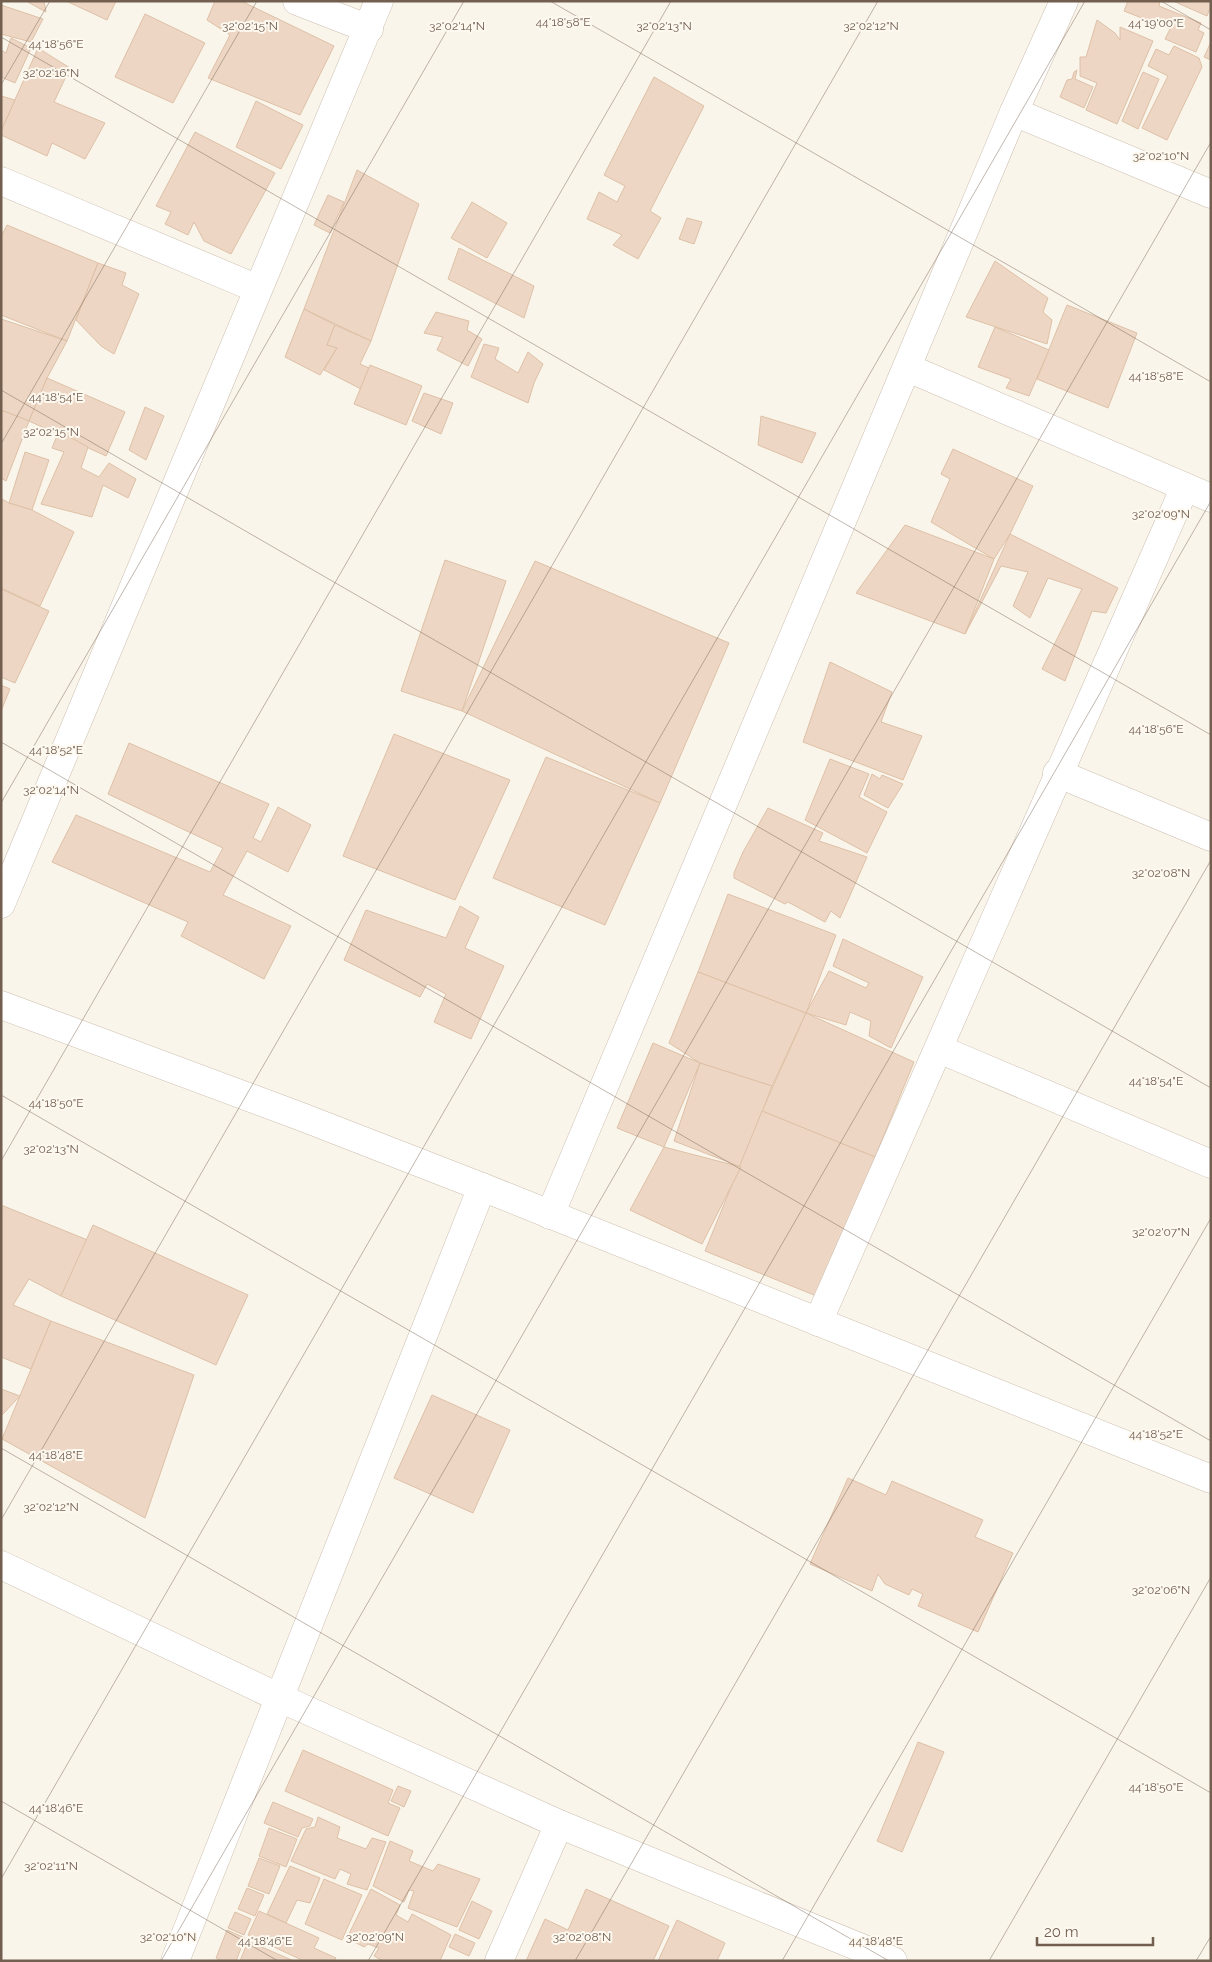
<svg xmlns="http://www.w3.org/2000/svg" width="1212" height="1962" viewBox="0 0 1212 1962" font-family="Raleway,sans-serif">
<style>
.building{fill:#edd7c4;stroke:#dec0a6}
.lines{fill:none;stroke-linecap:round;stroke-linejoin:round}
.street-casing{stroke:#ccbeb0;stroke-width:29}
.street{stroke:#fff;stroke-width:28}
.ticks{fill:none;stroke:#735f50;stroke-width:1;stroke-opacity:0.45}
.ticks-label{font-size:12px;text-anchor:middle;fill:#735f50;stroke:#fdf9f0;stroke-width:4;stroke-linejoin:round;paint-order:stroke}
</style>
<rect width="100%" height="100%" fill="#faf5ea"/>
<g class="building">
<polygon points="26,1 44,1 46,12"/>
<polygon points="66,1 116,1 107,20"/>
<polygon points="215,1 241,1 334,46 300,115 208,78 230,35 207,20"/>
<polygon points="1128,1 1160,1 1159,6 1201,23 1198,30 1204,33 1196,52 1165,39 1170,29 1124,11"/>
<polygon points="1173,1 1211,1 1211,6 1207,16"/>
<polygon points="1,5 43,19 31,42 1,34"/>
<polygon points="145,14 205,43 173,103 115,77"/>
<polygon points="1097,20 1115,33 1120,40 1120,27 1153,41 1117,124 1086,110 1097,83 1080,76 1080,57 1086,57"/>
<polygon points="11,38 31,48 15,83 1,77 1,50 6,53"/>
<polygon points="1211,42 1211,60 1204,57"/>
<polygon points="1174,46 1199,58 1202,67 1167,140 1142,128 1168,76 1148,66 1156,49 1169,55"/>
<polygon points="38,48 70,68 54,102 105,123 85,159 52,143 47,156 1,135 1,131"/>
<polygon points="1077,70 1075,79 1093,87 1084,108 1060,97 1067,80 1072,79 1074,72"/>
<polygon points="1143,72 1159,79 1138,129 1122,121"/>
<polygon points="654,77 704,106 650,211 661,218 638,259 613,245 622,235 587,219 599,192 617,202 625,186 604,175"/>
<polygon points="1,96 15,100 1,131"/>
<polygon points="256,101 303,125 281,169 236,147"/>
<polygon points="195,132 275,173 231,254 204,241 194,222 188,235 165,224 171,212 156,206"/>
<polygon points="357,170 419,204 371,341 304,309"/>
<polygon points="328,195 344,202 330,233 314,225"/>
<polygon points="472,202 507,223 487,258 451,238"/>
<polygon points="687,218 702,222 694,244 679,239"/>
<polygon points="7,225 98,263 67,341 1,315 1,237"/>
<polygon points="459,248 534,286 524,318 448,279"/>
<polygon points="995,261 1048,298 1043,312 1052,320 1047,344 966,317"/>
<polygon points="98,263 126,273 122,285 139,294 114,354 101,346 76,320"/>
<polygon points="1067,305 1137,333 1108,408 1037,379"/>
<polygon points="304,309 335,325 327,345 337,348 320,375 285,357"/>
<polygon points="436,312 469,321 467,330 482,339 468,366 437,350 443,337 424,333"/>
<polygon points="1,319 67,341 47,378 29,421 1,410"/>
<polygon points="335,325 371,341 360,364 369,368 361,389 324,370 337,348 327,345"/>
<polygon points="995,327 1049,350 1029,396 1006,388 1011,379 978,367"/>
<polygon points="484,344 499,348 495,359 518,373 528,352 543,364 534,383 528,403 471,377"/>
<polygon points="370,365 422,386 406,425 354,404"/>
<polygon points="47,378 125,412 106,456 29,421"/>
<polygon points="424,393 453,403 441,434 412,421"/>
<polygon points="145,407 164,416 146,460 129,450"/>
<polygon points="1,410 29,421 6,481 1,478"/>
<polygon points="761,416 816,433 802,463 758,445"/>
<polygon points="59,431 88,447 81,468 99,477 109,463 136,479 128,498 103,485 92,517 41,504 64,452 52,448"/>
<polygon points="953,449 1033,486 1010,534 994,559 931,522 950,479 941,474"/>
<polygon points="25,452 49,460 32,510 9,503"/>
<polygon points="2,499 9,503 32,510 74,532 40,606 1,588"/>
<polygon points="905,525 994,559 965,634 856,593"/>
<polygon points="1010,534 1118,588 1106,613 1092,611 1065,681 1042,669 1082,589 1048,578 1030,618 1013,606 1028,572 1001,566 965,634"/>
<polygon points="445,560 506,581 462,711 401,691"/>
<polygon points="535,561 729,643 660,803 462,711"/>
<polygon points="1,589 49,611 15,683 1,677"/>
<polygon points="830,662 892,692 881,722 922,736 903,780 803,742"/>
<polygon points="1,685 10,689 1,711"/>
<polygon points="394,734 510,780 455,900 343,856"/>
<polygon points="129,743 269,804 253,838 261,842 278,807 311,825 288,872 247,851 223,895 291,926 264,979 181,936 188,922 52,862 76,815 210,872 223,848 108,794"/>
<polygon points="546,757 660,803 605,925 493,878"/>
<polygon points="830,759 869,774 859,797 887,812 867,853 805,820"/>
<polygon points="872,774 880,779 882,775 903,784 888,808 864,795"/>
<polygon points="768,808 823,833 819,841 867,857 840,918 831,911 825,922 788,902 785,904 734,878 734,873 743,852"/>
<polygon points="728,894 836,935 806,1013 698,972"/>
<polygon points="460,906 479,917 465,948 504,966 471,1039 434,1022 446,994 427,984 420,997 344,960 366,910 446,938"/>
<polygon points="843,939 923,977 891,1048 869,1036 871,1021 850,1012 846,1025 806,1013 829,971 866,988 869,983 833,966"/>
<polygon points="698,972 806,1013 772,1086 700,1063 669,1043"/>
<polygon points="806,1013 914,1062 875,1157 762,1111"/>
<polygon points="653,1043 700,1063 664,1147 617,1128"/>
<polygon points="700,1063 772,1086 741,1167 674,1141"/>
<polygon points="762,1111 875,1157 819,1297 705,1251"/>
<polygon points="664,1147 741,1167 702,1244 630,1210"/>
<polygon points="1,1205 90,1241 61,1296 29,1279 13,1305 51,1321 31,1369 1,1357"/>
<polygon points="93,1225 248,1295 216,1365 61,1296"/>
<polygon points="51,1321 194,1375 145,1518 2,1439"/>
<polygon points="1,1389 20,1396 1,1416"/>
<polygon points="432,1395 510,1430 473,1513 394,1478"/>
<polygon points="848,1478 886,1495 892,1481 983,1520 975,1537 1013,1553 978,1632 918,1606 923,1594 912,1589 909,1595 885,1584 878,1574 872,1591 810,1564"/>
<polygon points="918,1742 944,1752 902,1852 877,1841"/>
<polygon points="303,1750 393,1790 388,1803 400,1808 388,1836 285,1791"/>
<polygon points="398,1786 411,1791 404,1807 391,1801"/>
<polygon points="273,1802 313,1819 310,1826 302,1828 298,1837 264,1823"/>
<polygon points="318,1817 340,1827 337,1838 366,1849 372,1838 386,1842 367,1890 347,1884 351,1874 340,1869 335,1879 291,1861 306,1829 315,1827"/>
<polygon points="269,1828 297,1839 286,1867 259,1856"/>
<polygon points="390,1841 413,1851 409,1861 433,1871 438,1864 480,1879 457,1927 408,1908 414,1891 409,1890 404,1902 373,1886"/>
<polygon points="259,1858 280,1866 269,1894 248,1886"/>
<polygon points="290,1866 320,1878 310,1903 297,1900 286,1923 267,1914"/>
<polygon points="324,1879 362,1895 342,1940 305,1924"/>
<polygon points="247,1888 264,1895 255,1916 238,1909"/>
<polygon points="371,1889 400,1905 396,1915 408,1922 412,1914 451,1935 440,1961 383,1961 374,1956 379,1948 368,1944 364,1947 347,1938"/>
<polygon points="586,1889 669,1926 653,1961 526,1961 545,1919 568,1930"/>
<polygon points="472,1901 492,1911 479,1939 459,1930"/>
<polygon points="259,1911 319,1938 314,1948 336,1958 334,1961 304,1961 248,1935"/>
<polygon points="235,1912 251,1919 244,1935 228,1928"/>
<polygon points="677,1920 725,1943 717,1961 658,1961"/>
<polygon points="227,1930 245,1938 236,1961 222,1961 216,1958"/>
<polygon points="455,1934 475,1943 469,1956 449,1947"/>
<polygon points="248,1941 294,1961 240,1961"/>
</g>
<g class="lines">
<defs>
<g id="street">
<polyline points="297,1 369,29"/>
<polyline points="1014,112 1211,194"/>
<polyline points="1,181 258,289"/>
<polyline points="908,368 1211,498"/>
<polyline points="1057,773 1211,837"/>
<polyline points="1,904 379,1"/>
<polyline points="1,1005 302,1117 482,1187 1211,1479"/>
<polyline points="939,1049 1211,1164"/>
<polyline points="550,1215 1014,112 1064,1"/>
<path d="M818,1322C942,1044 1061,765 1185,487"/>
<polyline points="1,1565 280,1698 559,1824 893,1961"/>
<polyline points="175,1961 482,1187"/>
<polyline points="499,1961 559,1824"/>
</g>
</defs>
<use href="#street" class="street-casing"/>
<use href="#street" class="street"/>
</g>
<path class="ticks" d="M550,1L1211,382M1161,1L1211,30M1,37L1211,735M1,85L50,1M1,390L1211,1088M1,444L257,1M1,742L1211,1441M1,803L464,1M1,1095L1211,1793M1,1161L671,1M1,1448L889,1961M1,1520L878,1M1,1801L278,1961M1,1879L1085,1M161,1961L1211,142M368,1961L1211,501M575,1961L1211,860M782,1961L1211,1218M989,1961L1211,1577M1196,1961L1211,1936"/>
<g class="ticks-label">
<text x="563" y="26">44°18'58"E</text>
<text x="1156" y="27">44°19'00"E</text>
<text x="250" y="30">32°02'15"N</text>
<text x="457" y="30">32°02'14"N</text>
<text x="664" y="30">32°02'13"N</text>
<text x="871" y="30">32°02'12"N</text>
<text x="56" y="48">44°18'56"E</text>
<text x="51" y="77">32°02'16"N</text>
<text x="1161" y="160">32°02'10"N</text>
<text x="1156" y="380">44°18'58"E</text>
<text x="56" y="401">44°18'54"E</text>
<text x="51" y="436">32°02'15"N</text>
<text x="1161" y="518">32°02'09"N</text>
<text x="1156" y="733">44°18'56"E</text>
<text x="56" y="754">44°18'52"E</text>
<text x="51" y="794">32°02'14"N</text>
<text x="1161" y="877">32°02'08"N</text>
<text x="1156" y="1085">44°18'54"E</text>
<text x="56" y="1107">44°18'50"E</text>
<text x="51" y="1153">32°02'13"N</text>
<text x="1161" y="1236">32°02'07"N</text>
<text x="1156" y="1438">44°18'52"E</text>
<text x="56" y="1459">44°18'48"E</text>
<text x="51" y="1511">32°02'12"N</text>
<text x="1161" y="1594">32°02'06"N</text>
<text x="1156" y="1791">44°18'50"E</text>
<text x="56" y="1812">44°18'46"E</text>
<text x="51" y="1870">32°02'11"N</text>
<text x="168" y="1941">32°02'10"N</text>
<text x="375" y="1941">32°02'09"N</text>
<text x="582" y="1941">32°02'08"N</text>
<text x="265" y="1945">44°18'46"E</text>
<text x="876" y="1945">44°18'48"E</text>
</g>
<rect width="1212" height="1962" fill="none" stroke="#735f50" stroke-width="5"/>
<path d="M1037 1937v8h116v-8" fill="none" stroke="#735f50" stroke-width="2.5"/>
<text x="1044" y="1937" font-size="15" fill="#735f50" stroke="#fdf9f0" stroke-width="4" paint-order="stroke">20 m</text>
</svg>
